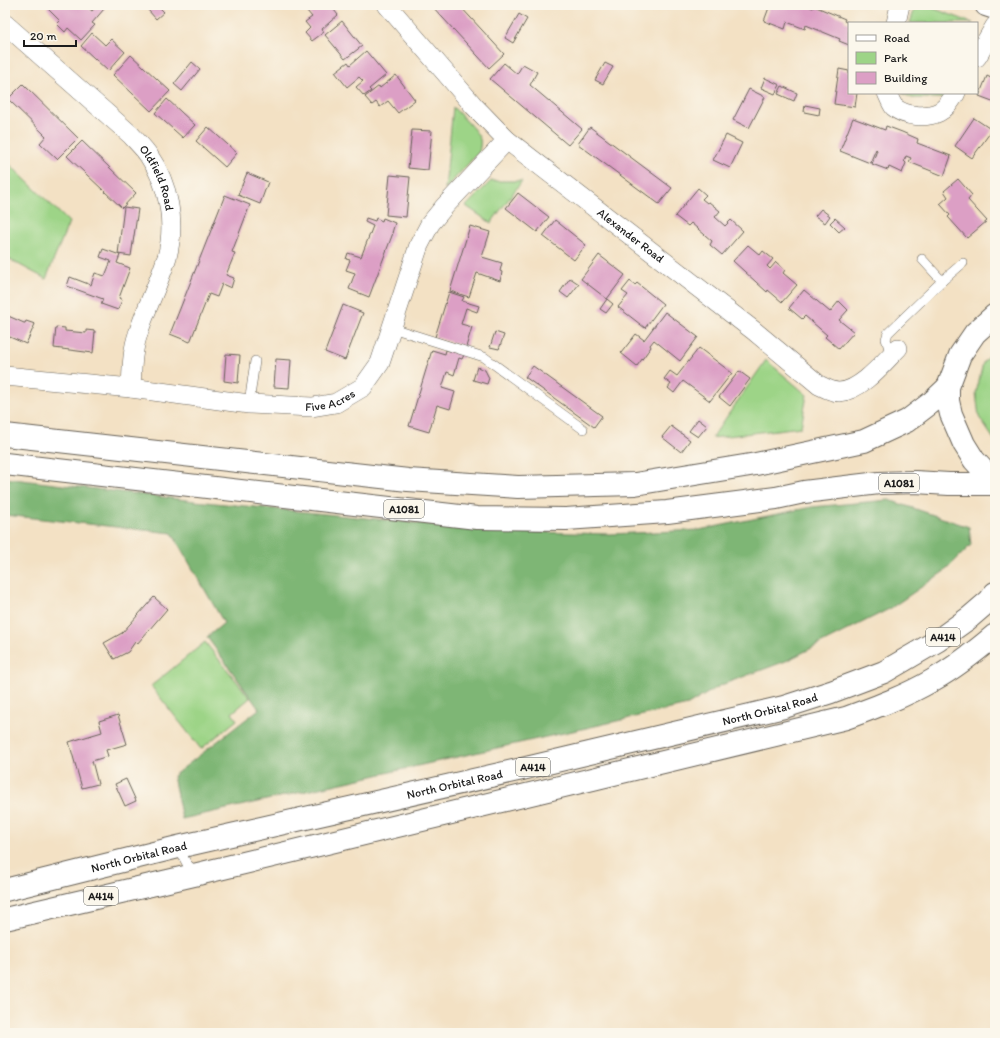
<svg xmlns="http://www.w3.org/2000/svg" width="1000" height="1038" viewBox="0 0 1000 1038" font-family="Itim,sans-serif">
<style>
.green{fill:#9dd487;stroke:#5c7852}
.forest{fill:#7eb674;stroke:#4d6948}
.building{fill:#dc9fc5}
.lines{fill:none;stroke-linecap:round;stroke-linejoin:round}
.service-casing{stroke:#676157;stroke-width:10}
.minor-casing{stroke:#676157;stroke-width:20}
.tertiary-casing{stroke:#676157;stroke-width:24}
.primary-casing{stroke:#676157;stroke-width:24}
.trunk-casing{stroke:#676157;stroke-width:24}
.service{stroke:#fff;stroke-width:9}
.minor{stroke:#fff;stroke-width:19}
.tertiary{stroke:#fff;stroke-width:22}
.primary{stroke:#fff;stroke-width:22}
.trunk{stroke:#fff;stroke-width:22}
.labels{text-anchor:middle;stroke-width:3;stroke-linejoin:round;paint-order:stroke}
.shield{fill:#fbf7ec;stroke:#5f5e5a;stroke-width:1}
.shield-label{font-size:11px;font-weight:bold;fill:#1c1c1c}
.street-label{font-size:12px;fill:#1c1c1c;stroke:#fbf7ec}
</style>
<rect width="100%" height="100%" fill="#fbf7ec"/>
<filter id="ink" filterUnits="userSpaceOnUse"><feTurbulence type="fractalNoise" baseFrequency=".025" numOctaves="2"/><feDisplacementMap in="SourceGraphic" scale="8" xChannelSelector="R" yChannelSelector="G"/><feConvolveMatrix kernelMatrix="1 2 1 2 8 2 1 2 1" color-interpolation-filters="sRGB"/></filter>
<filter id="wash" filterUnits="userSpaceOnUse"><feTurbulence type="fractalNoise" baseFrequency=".012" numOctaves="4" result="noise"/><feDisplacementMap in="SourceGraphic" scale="16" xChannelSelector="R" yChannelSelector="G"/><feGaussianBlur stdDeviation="0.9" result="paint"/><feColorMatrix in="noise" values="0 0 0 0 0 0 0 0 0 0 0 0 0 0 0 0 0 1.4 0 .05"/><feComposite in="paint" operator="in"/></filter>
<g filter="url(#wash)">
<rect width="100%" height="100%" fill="#f3e1c4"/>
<g class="green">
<polygon points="916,5 924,5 973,23 910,23"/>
<polygon points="902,93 947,93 945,98 912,98"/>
<path d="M453,107C460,115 476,129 480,139C481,143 480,147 479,152L445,189Z"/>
<polygon points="5,160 69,222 46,279 5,257"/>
<polygon points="491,181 522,181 491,223 466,206"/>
<polygon points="995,348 995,441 979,417 976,393 983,363"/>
<polygon points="766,360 807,395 801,427 712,438"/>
<polygon points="205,642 250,698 232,713 237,720 201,749 151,686"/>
</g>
<polygon class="forest" points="5,478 195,501 496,531 610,534 699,530 812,507 889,500 969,527 971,545 946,570 891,608 786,661 721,685 688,705 182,819 173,776 259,709 207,637 224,623 172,533 5,515"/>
<g id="blocks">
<g class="building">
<polygon points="49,5 70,5 73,7 75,5 85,5 92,11 98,5 100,5 104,9 92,23 95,25 81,40 68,28 65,32 57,24 60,21 47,8"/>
<polygon points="154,5 157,5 164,12 156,19 148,10"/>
<polygon points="302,5 330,5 338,15 322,29 324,32 312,41 305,33 310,28 305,22 312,17"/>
<polygon points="431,5 459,5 504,54 489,68"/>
<polygon points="770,5 805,5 813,8 814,6 845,19 844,21 849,23 849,45 839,41 840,39 806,25 805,29 787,22 785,29 764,21"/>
<polygon points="519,14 527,19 513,43 505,38"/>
<polygon points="342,21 362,46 345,59 325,35"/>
<polygon points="92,33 105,45 111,39 125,52 108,71 81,46"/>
<polygon points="366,51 386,75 369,89 371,91 364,96 356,87 363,81 359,77 347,87 335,72 348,62 350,65"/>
<polygon points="131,55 170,91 151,111 113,75"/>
<polygon points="192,62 200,69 182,91 174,84"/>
<polygon points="504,63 517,74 523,64 537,72 530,85 582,129 568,145 490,79"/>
<polygon points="605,63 613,67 603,84 595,80"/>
<polygon points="839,69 849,71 849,93 857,93 855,107 834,104"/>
<polygon points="396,75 415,100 398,113 388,101 380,107 376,102 372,105 365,97 379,86 380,88"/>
<polygon points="987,76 995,80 995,102 979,96"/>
<polygon points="765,78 780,85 775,94 761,88"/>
<polygon points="23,84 78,138 57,159 40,143 46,136 8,99"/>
<polygon points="782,86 797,93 794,101 778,94"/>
<polygon points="749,89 765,97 749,128 733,120"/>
<polygon points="167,99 195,125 183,138 155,113"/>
<polygon points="805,105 820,108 819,115 804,112"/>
<polygon points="853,118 885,130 886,126 902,132 918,139 917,143 951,156 944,176 909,162 911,158 906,156 904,161 906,163 902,173 889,167 888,170 872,164 877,150 876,149 870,163 840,151"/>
<polygon points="974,118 992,130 972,158 955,146"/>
<polygon points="208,127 237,153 225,167 196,141"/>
<polygon points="590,127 672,188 659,204 578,144"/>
<polygon points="412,130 432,131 428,170 408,168"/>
<polygon points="726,135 742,143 730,168 713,160"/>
<polygon points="82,141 136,193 122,208 67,156"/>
<polygon points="247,173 268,182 260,204 238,195"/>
<polygon points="390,175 410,177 406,217 386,215"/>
<polygon points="958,179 972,195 968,200 987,221 967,238 948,217 950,215 940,204 948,197 944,191"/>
<polygon points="698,188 706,195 702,199 707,203 709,202 720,211 715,217 725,226 731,220 743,231 722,255 710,245 712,241 691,223 688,226 675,216"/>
<polygon points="518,193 549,217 537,232 506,208"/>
<polygon points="225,195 250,205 232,252 235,253 226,275 234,278 231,288 222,284 217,297 209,294 190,342 170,334"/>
<polygon points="124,207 138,209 131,256 118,254"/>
<polygon points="821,209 830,216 825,223 815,216"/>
<polygon points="366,218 375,221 376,218 382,221 383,218 395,223 392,233 393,233 369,297 349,289 355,273 346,270 350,260 346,259 348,253 361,257 373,226 365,222"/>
<polygon points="835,218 845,227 839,232 830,223"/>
<polygon points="555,220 586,245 574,260 543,236"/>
<polygon points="470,226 490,232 482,257 502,263 500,271 502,272 500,281 477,273 469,297 450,291"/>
<polygon points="748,245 760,255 763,251 773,259 767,266 770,269 776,262 785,270 783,273 797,285 782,302 768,290 767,292 733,261"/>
<polygon points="103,249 120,255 117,263 130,268 119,298 122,300 118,310 101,304 103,299 67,286 70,277 91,285 95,273 105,276 111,261 100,257"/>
<polygon points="599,255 625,275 607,299 581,279"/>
<polygon points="570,278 579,284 568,298 560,292"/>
<polygon points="630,281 635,285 637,283 663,304 645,328 618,307 628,295 622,291"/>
<polygon points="804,290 830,312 839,301 848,310 839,320 854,332 839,349 825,337 827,335 805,316 802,319 789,308"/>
<polygon points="449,292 464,297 462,301 479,306 477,312 466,308 461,324 472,327 466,347 435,337"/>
<polygon points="607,299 613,304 606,313 600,309"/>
<polygon points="343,305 363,313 345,360 325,352"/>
<polygon points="5,312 7,313 6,315 24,323 25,323 26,321 35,324 26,344 5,335"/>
<polygon points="665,312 698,337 680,361 654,340 650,345 651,347 637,366 621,353 636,334 644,340"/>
<polygon points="56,327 65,328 65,331 86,333 86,330 95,331 93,353 54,348"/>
<polygon points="495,332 504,335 499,349 490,347"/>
<polygon points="699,348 732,373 710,401 683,381 674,393 668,388 671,384 664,379 670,371 677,376"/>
<polygon points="432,350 445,354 446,350 464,355 462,359 459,358 454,375 447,372 442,388 455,392 450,409 437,405 429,432 409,426"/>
<polygon points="226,354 240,355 238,383 224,381"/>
<polygon points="276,359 291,360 289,388 274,387"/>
<polygon points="533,366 602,416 594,427 525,377"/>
<polygon points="477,367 485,370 489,378 487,384 473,380"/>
<polygon points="739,371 750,379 730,406 719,397"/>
<polygon points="698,419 707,426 698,437 689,431"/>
<polygon points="671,426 690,440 681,452 662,437"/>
<polygon points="154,597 167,609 137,644 135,642 128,652 114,659 104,643 122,633"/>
<polygon points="118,715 127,744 106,750 108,756 92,761 98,784 82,788 69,742 102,732 99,721"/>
<polygon points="126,779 136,801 125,806 115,784"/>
</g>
</g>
</g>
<g filter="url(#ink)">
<use href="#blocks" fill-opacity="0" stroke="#676157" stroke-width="1"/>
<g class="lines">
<defs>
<g id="service">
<polyline points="942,281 963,263"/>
<polyline points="392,328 484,357 583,429"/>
<polyline points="891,355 886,339 888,333 942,281 922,259"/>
<polyline points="249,404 255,361"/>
<polyline points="178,847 187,864 197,873"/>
</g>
<g id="minor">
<path id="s1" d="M387,5L474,106L507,140L753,330L819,385C825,388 832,392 839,392C861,391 884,362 898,348"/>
<polyline points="896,23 900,5"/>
<path id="s2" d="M5,24L131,135C137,142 144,148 149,156C169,185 176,223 167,257C159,283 146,308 138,334C132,351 132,369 131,388"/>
<polyline points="977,57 995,26"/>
<path d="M887,93C889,97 891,103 894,107C905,117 927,118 939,112C947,108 951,100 956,93"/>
<path id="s3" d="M5,376L131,388L249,404L312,407L336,403L363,387L380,363L419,245L430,224L444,207L507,140"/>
</g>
<polyline id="tertiary" points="986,5 995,8"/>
<g id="primary">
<polyline points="5,435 408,480 518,487 635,484 756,464 864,441 907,421 932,402 948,387"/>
<polyline points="5,464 477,518 566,519 667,512 776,498 804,492 879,483 915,482 949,484 995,484"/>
</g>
<g id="trunk">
<polyline points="995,315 975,333 960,355 948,387 948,401 951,414 964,444 974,460 995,483"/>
<path id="s4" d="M5,890L178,847L522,769L784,707L831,692L884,672L937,641L969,618L990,600L995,593"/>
<path d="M5,919L198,874L846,718C876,707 906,696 933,680C956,667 975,652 995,635"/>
</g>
</defs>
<use href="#service" class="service-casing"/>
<use href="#minor" class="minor-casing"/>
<use href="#tertiary" class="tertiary-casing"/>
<use href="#primary" class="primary-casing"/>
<use href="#trunk" class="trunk-casing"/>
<use href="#service" class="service"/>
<use href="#minor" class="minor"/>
<use href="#tertiary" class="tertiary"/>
<use href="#primary" class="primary"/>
<use href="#trunk" class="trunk"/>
</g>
</g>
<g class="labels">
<g class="shield">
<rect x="879" y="474" width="40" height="18" rx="3"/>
<rect x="384" y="500" width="40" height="18" rx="3"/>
<rect x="926" y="628" width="34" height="18" rx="3"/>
<rect x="516" y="758" width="34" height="18" rx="3"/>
<rect x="84" y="887" width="34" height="18" rx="3"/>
</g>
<g class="shield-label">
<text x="899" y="487">A1081</text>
<text x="404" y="513">A1081</text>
<text x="943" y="641">A414</text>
<text x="533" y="771">A414</text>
<text x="101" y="900">A414</text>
</g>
<g class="street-label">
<text dy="4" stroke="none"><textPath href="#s2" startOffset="219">Oldfield Road</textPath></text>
<text dy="4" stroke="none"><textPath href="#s1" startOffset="337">Alexander Road</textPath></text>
<text dy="4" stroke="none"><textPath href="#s3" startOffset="328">Five Acres</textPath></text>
<text dy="4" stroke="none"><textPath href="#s4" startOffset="786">North Orbital Road</textPath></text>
<text dy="4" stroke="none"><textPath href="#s4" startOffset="462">North Orbital Road</textPath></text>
<text dy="4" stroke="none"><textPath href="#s4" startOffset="138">North Orbital Road</textPath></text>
</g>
</g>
<rect width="1000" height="1038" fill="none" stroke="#fbf7ec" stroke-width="20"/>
<rect x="848" y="22" width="130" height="72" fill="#fbf7ec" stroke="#a29f99"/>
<rect x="856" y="35" width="20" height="6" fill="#ffffff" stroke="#a29f99"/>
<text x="884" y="42" font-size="12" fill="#1c1c1c">Road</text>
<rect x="856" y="52" width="20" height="12" fill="#9dd487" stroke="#a29f99"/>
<text x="884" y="62" font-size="12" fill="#1c1c1c">Park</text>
<rect x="856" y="72" width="20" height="12" fill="#dc9fc5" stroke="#a29f99"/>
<text x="884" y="82" font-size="12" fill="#1c1c1c">Building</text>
<path d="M24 40v6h52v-6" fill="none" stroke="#1c1c1c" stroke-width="2"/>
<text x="30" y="40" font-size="12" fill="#1c1c1c" stroke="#fbf7ec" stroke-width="3" paint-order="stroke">20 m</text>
</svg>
